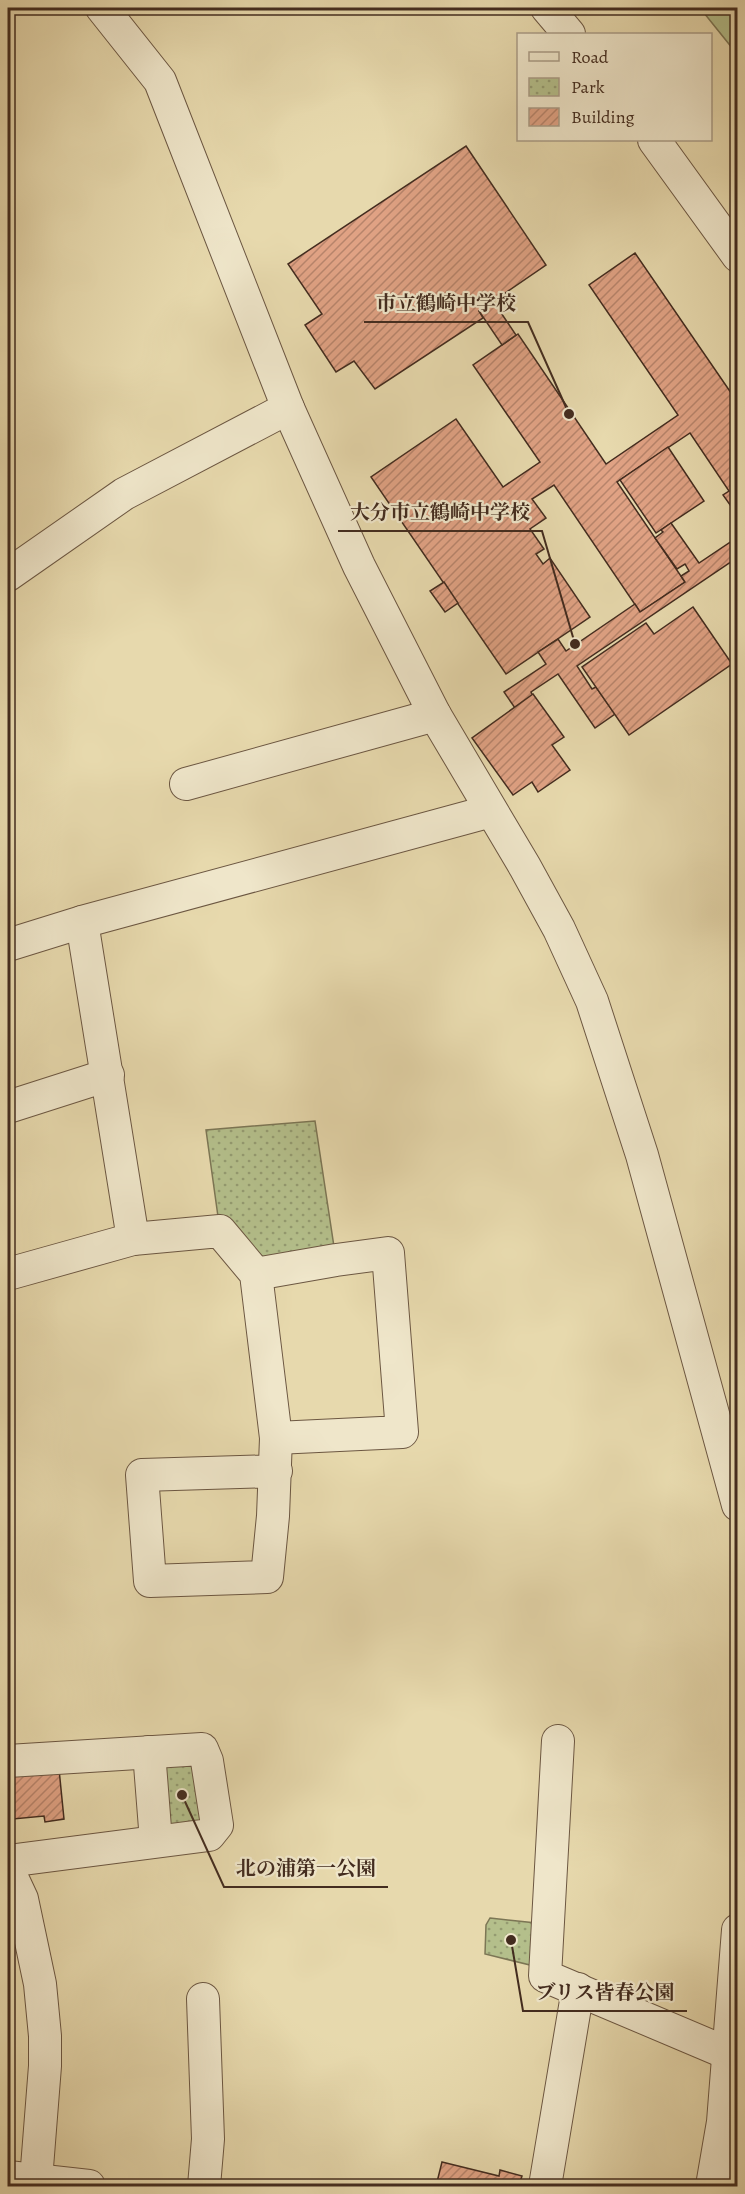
<svg xmlns="http://www.w3.org/2000/svg" width="745" height="2194" viewBox="0 0 745 2194" font-family="Alegreya,'Noto Serif JP',serif">
<style>
.park{fill:url(#park-dots);stroke:#7c7655;stroke-width:1.5}
.pitch{fill:#b4bf8b;stroke:#7c7655;stroke-width:1.5}
.building{fill:url(#building-hatch);stroke:#432c1f;stroke-width:1.5}
.lines{fill:none;stroke-linecap:round;stroke-linejoin:round}
.minor-casing{stroke:#6c5742;stroke-width:34}
.minor{stroke:#efe6ca;stroke-width:32}
.leader{fill:none;stroke:#432c1f;stroke-width:2}
.callout-dot{fill:#432c1f;stroke:#efe6ca;stroke-width:2}
.callout-label{font-size:20px;text-anchor:middle;font-weight:bold;fill:#432c1f;stroke:#efe6ca;stroke-width:4.5;stroke-linejoin:round;paint-order:stroke}
</style>
<defs>
<pattern id="park-dots" width="8" height="8" patternUnits="userSpaceOnUse" patternTransform="scale(1.5)"><rect width="8" height="8" fill="#b4bf8b"/><path d="M2 2h.1M6 6h.1" fill="none" stroke="#949b71" stroke-width="1.8" stroke-linecap="round"/></pattern>
<pattern id="building-hatch" width="6" height="6" patternUnits="userSpaceOnUse" patternTransform="scale(1.5)"><rect width="6" height="6" fill="#e0a284"/><path d="M-1 1l2-2M0 6l6-6M5 7l2-2" fill="none" stroke="#b7846b"/></pattern>
</defs>
<rect width="100%" height="100%" fill="#e7d9ad"/>
<filter id="stains"><feTurbulence type="fractalNoise" baseFrequency=".00333" numOctaves="4"/><feColorMatrix values="0 0 0 0 .2 0 0 0 0 .09 0 0 0 0 .02 0 0 0 .5 -.17"/></filter>
<radialGradient id="worn" r=".72"><stop offset=".6" stop-color="#630" stop-opacity="0"/><stop offset="1" stop-color="#630" stop-opacity=".3"/></radialGradient>
<g class="park">
<polygon points="315,1121 336,1260 256,1274 220,1231 206,1130"/>
<polygon points="166,1759 198,1765 207,1821 171,1828 163,1821"/>
<polygon points="490,1918 536,1923 534,1966 485,1954 486,1925"/>
</g>
<polygon class="pitch" points="700,8 737,8 737,54"/>
<g class="building">
<polygon points="466,146 546,265 479,311 483,318 375,389 354,361 336,372 305,325 322,314 288,264"/>
<polygon points="635,253 738,403 738,516 723,495 729,491 690,433 617,482 685,582 640,612 554,485 532,499 546,518 530,529 544,549 536,554 543,564 550,558 590,617 506,674 371,477 456,419 503,487 540,462 473,365 518,334 606,464 678,415 589,285"/>
<polygon points="493,301 516,335 502,345 479,311"/>
<polygon points="668,447 704,501 656,533 620,480"/>
<polygon points="671,523 699,563 738,537 738,557 577,666 592,689 596,687 615,714 595,728 558,674 531,692 533,696 515,708 504,692 546,664 538,652 558,639 566,651 635,604 640,612 685,582 681,576 689,571 685,564 677,569 655,538 663,532 661,530"/>
<polygon points="444,582 458,603 445,612 430,591"/>
<polygon points="693,607 732,664 629,735 582,667 646,623 654,634"/>
<polygon points="533,694 564,737 552,745 570,770 538,792 532,782 513,795 472,738"/>
<polygon points="59,1769 64,1819 45,1822 44,1816 13,1819 13,1811 11,1812 8,1803 8,1774"/>
<polygon points="442,2162 499,2176 500,2170 522,2176 520,2182 530,2184 529,2186 436,2186"/>
</g>
<g class="lines">
<defs>
<g id="minor">
<polyline points="102,8 160,81 288,408 359,566 435,715 525,867 559,929 592,1001 642,1155 738,1505"/>
<polyline points="547,8 569,34"/>
<polyline points="654,140 738,256"/>
<polyline points="8,575 124,494 288,408"/>
<polyline points="186,784 435,715"/>
<polyline points="82,922 133,1239"/>
<polyline points="8,945 82,922 491,811"/>
<polyline points="8,1107 108,1075"/>
<polyline points="8,1274 133,1239 220,1231 256,1274 276,1438 273,1516 267,1577 150,1581 142,1475 276,1471"/>
<polyline points="256,1274 336,1260 388,1253 402,1432 276,1438"/>
<polyline points="558,1741 545,1976 727,2053"/>
<polyline points="149,1752 156,1841"/>
<polyline points="8,1761 202,1749 207,1761 217,1825 209,1835 8,1861"/>
<polyline points="8,1869 22,1899 40,1984 45,2036 45,2066 36,2180"/>
<polyline points="203,1999 208,2139 204,2186"/>
<polyline points="8,2177 89,2186"/>
<polyline points="545,2186 578,1989"/>
<polyline points="712,2186 723,2122 738,1930"/>
</g>
</defs>
<use href="#minor" class="minor-casing"/>
<use href="#minor" class="minor"/>
</g>
<path class="leader" d="M569 414L528 322H364M575 644L542 531H338M182 1795L224 1887H388M511 1940L523 2011H687"/>
<g class="callout-dot">
<circle cx="569" cy="414" r="6"/>
<circle cx="575" cy="644" r="6"/>
<circle cx="182" cy="1795" r="6"/>
<circle cx="511" cy="1940" r="6"/>
</g>
<g class="callout-label">
<text x="446" y="310">市立鶴崎中学校</text>
<text x="440" y="519">大分市立鶴崎中学校</text>
<text x="306" y="1875">北の浦第一公園</text>
<text x="605" y="1999">ブリス皆春公園</text>
</g>
<rect width="745" height="2194" fill="none" stroke="#e7d9ad" stroke-width="30"/>
<rect x="9" y="9" width="727" height="2176" fill="none" stroke="#432c1f" stroke-width="3"/>
<rect x="15" y="15" width="715" height="2164" fill="none" stroke="#432c1f" stroke-width="1.5"/>
<rect x="517" y="33" width="195" height="108" fill="#efe6ca" stroke="#aa9c86" stroke-width="1.5"/>
<rect x="529" y="52" width="30" height="9" fill="#efe6ca" stroke="#aa9c86" stroke-width="1.5"/>
<text x="571" y="63" font-size="18" fill="#432c1f">Road</text>
<rect x="529" y="78" width="30" height="18" fill="url(#park-dots)" stroke="#aa9c86" stroke-width="1.5"/>
<text x="571" y="93" font-size="18" fill="#432c1f">Park</text>
<rect x="529" y="108" width="30" height="18" fill="url(#building-hatch)" stroke="#aa9c86" stroke-width="1.5"/>
<text x="571" y="123" font-size="18" fill="#432c1f">Building</text>
<rect width="100%" height="100%" filter="url(#stains)"/>
<rect width="100%" height="100%" fill="url(#worn)"/>
</svg>
